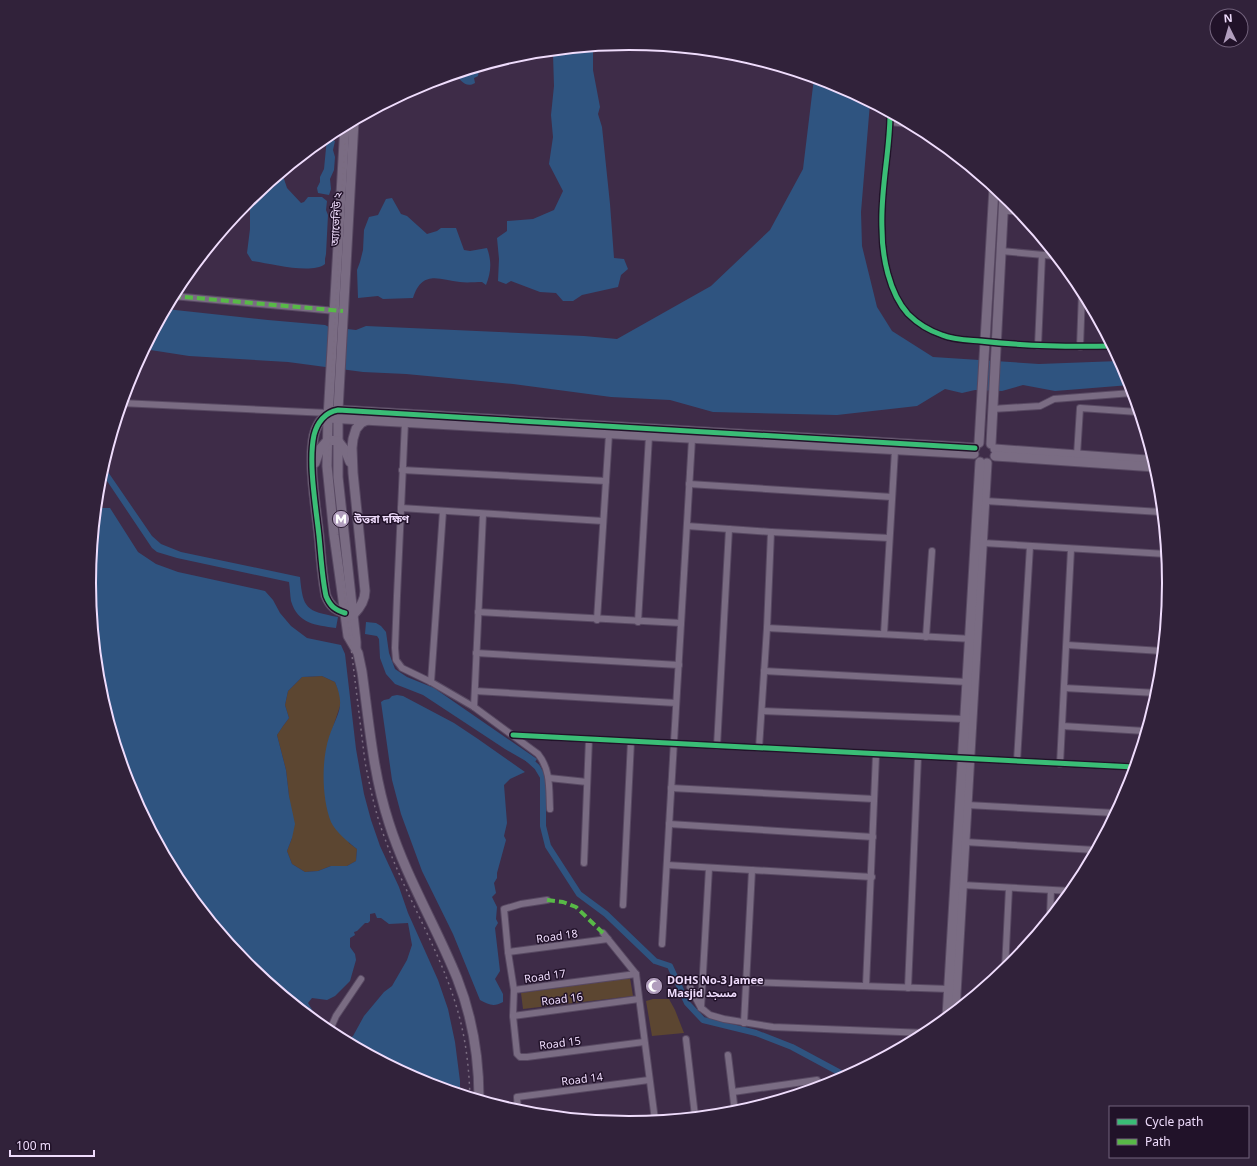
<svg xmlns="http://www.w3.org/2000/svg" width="1257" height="1166" viewBox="0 0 1257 1166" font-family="'Noto Sans','Noto Sans Arabic','Noto Sans Bengali',sans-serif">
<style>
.green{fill:#5c4631}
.water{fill:#2f5480;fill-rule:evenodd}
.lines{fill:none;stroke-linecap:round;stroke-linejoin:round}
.canal{stroke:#2f5480;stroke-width:6}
.street-casing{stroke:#584962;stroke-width:8}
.secondary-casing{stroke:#584962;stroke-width:11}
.street{stroke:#7a6c83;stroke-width:6}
.secondary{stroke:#7a6c83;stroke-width:9}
.rail{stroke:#7a6c81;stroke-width:1.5;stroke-dasharray:2 4;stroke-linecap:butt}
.quiet{stroke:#58b947;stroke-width:4;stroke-dasharray:8 4;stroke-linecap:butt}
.cycleway-casing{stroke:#211229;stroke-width:8}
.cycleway{stroke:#3abd76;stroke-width:5}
.labels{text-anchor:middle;stroke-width:3;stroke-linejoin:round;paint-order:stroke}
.street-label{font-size:11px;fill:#efdcfc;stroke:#211229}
.poi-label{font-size:11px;font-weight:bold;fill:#efdcfc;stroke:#211229;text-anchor:start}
.rim{fill:none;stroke:#efdcfc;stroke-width:2}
</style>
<rect width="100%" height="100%" fill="#3e2c48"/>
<g class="green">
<polygon points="322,676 335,682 340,694 341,703 329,739 325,764 349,843 357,849 356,861 347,866 331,866 318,871 305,872 292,864 287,851 292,838 289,796 286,770 277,735 283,726 289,718 285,705 288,691 302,677"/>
<polygon points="630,978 633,996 523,1009 521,993"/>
<polygon points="653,999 669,999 675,1010 684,1033 652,1036 646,1001"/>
</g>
<g class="water">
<polygon points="593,46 593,70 600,107 598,114 602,127 610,204 614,258 624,259 628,269 621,275 618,287 582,295 573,301 563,301 556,293 540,292 511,281 506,284 498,281 499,259 497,238 507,231 507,221 533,219 554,210 563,191 549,164 553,137 551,115 554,86 553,54 554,50"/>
<path d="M480,66L478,76L474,78L475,83C465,89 461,79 454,74Z"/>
<polygon points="814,78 835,84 870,103 861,212 862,246 877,307 892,331 933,357 1039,364 1119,361 1127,377 1130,385 1055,391 1023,385 1002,391 975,390 962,393 945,389 917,406 837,415 713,412 670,400 611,397 513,384 406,374 363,372 288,362 189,356 144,349 166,309 268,320 325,325 329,327 356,330 366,326 584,336 617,339 711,286 770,230 803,169"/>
<polygon points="327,138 335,141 333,150 335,157 334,170 330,179 331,189 329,195 318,193 317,188 320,182 320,177 324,169"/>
<path d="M283,172L282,173L287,188L301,203L304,202L308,197H322L327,201L326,210L328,215L326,254L325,259V264C311,275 269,263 252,261L247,253L250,229V201L253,196Z"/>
<path d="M392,198L401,214L407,216L427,234L437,231L441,228H456L464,250L470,251L487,248C492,262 491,272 486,285L482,282C475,282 467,283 460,282C438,279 422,270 413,298L383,299L378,296L358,298L357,270L360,262L363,250L364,230L369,217L378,215L386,199Z"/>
<path d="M103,463L106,469L152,536L161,544L181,552L300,577C303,609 306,611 338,617L336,628C315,625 298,624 291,601C290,595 290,588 289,582L177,558L157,552L152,548L101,472Z"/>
<path d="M99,508H110L138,552L156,564L178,572L265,591L273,600L280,613L291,626L307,638L341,645L345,654L356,749L364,794L371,820L380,846L399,887L408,913L438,980L448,1009L455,1042L460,1081V1093L422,1082L349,1043L350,1038L353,1036L364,1016L384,992L392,986L407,960L412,945L408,923L389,924L381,918H377L375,913L370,914V921L368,923H365L357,931L354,932L355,935L350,938V947L355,954L356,960L350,981L335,996L327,1000L312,998L308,1003L317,1018L319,1024L247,965L179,883L130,789L99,688L89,583L96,511ZM322,676L335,682C346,708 337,713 329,737C321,762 322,799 331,822C335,831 349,843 357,849L356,861L347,866H331L318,871L305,872L292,864L287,851L292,838L295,824L289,796L286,770L277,735L283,726L289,718L285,705L288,691L302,677Z"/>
<polygon points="366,622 376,623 381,626 386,632 389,653 395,669 407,677 434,688 537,759 535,762 531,764 505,749 423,695 395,684 386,674 380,658 379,639 377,636 365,634"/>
<path d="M397,695L403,696L454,723L478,739L525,772L510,779L504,785L507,823L504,836L506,840L497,873V878L494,883L496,893L492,897L497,907L496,919L498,923L495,928L500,971L495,979L503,994V1002C494,1007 489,1005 480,1000L453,934L422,871L401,814L392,780L381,702L384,700L389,699L392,696Z"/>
</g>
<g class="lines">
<polyline class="canal" points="527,758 537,767 543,777 543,826 548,846 579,894 606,914 655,961 670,966 687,1003 703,1020 756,1033 792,1047 846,1076"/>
<defs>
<g id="street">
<path d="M890,114C890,152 880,190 882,229C882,256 889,293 908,314C917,323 930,331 942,335C954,340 968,340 980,341C1024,346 1067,347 1111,346"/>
<polyline points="890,122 909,124"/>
<polyline points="1004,211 1019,211"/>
<polyline points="1001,251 1055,256"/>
<polyline points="173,296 336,311"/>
<polyline points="1038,346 1042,255"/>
<polyline points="1080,347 1082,292"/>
<polyline points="121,403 328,413"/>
<polyline points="992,409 1040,406 1054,399 1132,393"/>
<path d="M405,422L397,596L395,648L396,660L402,668L431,682L474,707L538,754C551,770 549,789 550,809"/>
<polyline points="1077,455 1080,408 1138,412"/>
<polyline points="402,470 606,481"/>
<polyline points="689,484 892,497"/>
<polyline points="985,501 1161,512"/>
<polyline points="401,508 603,521"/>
<polyline points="687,526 771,532 889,538"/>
<polyline points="983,543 1166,554"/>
<polyline points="478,612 681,623"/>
<polyline points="597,620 609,434"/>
<polyline points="638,622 649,436"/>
<polyline points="767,628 973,639"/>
<polyline points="884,634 895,450"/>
<polyline points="926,637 932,551"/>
<polyline points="1067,645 1162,651"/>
<polyline points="476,653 679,665"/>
<polyline points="764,671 967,682"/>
<polyline points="431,682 443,511"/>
<polyline points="1064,688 1157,693"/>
<polyline points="475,691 676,703"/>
<polyline points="474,707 483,514"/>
<polyline points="762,711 964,719"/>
<polyline points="1062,726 1145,731"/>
<polyline points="513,735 1134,767"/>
<polyline points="717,746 729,529"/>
<polyline points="759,748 767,628 771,532"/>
<polyline points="1017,761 1030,546"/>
<polyline points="1060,764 1071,549"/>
<polyline points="549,778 587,782"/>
<polyline points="671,788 874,799"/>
<polyline points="967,805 1115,813"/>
<polyline points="669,824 873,837"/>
<polyline points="965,842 1095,850"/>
<polyline points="584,863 589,739"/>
<polyline points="667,865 872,877"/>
<polyline points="962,885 1071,891"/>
<polyline points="547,900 521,904 504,909 508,952 514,990 636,974"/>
<polyline points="623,905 631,741"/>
<polyline points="1050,917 1051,890"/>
<polyline points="603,933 636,974"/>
<polyline points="662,944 692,439"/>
<polyline points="508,952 608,939"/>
<polyline points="1005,969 1009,888"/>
<polyline points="636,974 655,1120"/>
<polyline points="747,982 949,989"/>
<polyline points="866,986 876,755"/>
<polyline points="690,987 701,1008 705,1011 710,1015 724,1019 773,1027 926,1033"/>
<polyline points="908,988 918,757"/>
<polyline points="514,990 513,1016 639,999"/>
<polyline points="701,1008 709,868"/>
<polyline points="513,1016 517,1054 520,1057 527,1057 644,1042"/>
<polyline points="744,1023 752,870"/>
<polyline points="329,1032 336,1016 361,979"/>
<polyline points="686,1039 695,1116"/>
<polyline points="728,1055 735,1112"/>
<polyline points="733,1092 817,1080"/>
<polyline points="518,1111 517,1097 649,1080"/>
<polyline points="626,1123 654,1119"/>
</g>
<g id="secondary">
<polyline points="354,121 338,410 338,477 356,642 356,648"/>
<path d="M345,125L328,418L327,466L334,535L348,636L358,653L362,672C369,722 373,774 389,823C406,877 436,926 457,978C472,1016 479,1058 479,1099"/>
<polyline points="328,418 974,454"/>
<polyline points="979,443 994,188"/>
<polyline points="991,444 1004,196"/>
<polyline points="995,449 1147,460"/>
<polyline points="995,456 1155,467"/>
<polyline points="315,463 320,449 328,440 338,441 345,450 350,462"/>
<path d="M345,613C335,610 330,606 326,596C322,577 321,556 319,536C316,507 308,463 314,435C317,423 325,412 338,410L975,448"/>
<path d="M353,615C360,608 365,601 365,591L353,473L352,448L353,439L356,429L361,423L367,420"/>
<polyline points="955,1011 987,463"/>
<polyline points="947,1017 980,462"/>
</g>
</defs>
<use href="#street" class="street-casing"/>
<use href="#secondary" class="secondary-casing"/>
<use href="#street" class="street"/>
<use href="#secondary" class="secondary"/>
<path class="rail" d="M346,125L332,374L329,468L365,762C370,787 375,812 384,836C405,896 441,951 458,1012C466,1040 469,1068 470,1097"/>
<g class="quiet">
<polyline points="173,296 343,311"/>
<polyline points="547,900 563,902 576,907 603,933"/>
</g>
<defs>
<g id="cycleway">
<path d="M890,114C890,152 880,190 882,229C882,256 889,293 908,314C917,323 930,331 942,335C954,340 968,340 980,341C1024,346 1067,347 1111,346"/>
<path d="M345,613C335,610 330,606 326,596C322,577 321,556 319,536C316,507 308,463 314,435C317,423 325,412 338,410L975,448"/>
<polyline points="513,735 1134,767"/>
</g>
</defs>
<use href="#cycleway" class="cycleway-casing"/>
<use href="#cycleway" class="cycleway"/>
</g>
<defs>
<symbol id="metro-disc" viewBox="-11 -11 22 22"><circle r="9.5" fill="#b19ebd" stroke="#211229"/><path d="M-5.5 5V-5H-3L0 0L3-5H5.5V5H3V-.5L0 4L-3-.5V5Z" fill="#fff"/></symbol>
<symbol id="mosque-disc" viewBox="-11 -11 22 22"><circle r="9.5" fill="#b19ebd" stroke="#211229"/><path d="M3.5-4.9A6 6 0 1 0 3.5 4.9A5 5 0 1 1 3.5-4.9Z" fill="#fff"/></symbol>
</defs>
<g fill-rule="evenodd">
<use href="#metro-disc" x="331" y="509" width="20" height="20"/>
<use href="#mosque-disc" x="644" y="976" width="20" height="20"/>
</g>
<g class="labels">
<g class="street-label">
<text transform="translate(336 219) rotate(-87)" y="4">অ্যাভেনিউ ২</text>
<text transform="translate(557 936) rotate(-8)" y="4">Road 18</text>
<text transform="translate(545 976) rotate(-8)" y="4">Road 17</text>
<text transform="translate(562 999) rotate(-7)" y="4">Road 16</text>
<text transform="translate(560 1043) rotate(-7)" y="4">Road 15</text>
<text transform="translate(582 1079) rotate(-7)" y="4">Road 14</text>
</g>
<g class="poi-label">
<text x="354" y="523">উত্তরা দক্ষিণ</text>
<text x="667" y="984">DOHS No-3 Jamee<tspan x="667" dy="13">Masjid مسجد</tspan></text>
</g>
</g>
<path d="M0 0H1257V1166H0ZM96 583a533 533 0 1 1 1066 0a533 533 0 1 1-1066 0Z" fill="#31223a" fill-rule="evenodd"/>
<path class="rim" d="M96 583a533 533 0 1 1 1066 0a533 533 0 1 1-1066 0Z"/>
<rect x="1109" y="1106" width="140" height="52" fill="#211229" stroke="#73637d"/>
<rect x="1117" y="1119" width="20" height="6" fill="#3abd76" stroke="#73637d"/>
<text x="1145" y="1126" font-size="12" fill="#efdcfc">Cycle path</text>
<rect x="1117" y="1139" width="20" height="6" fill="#58b947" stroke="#73637d"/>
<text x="1145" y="1146" font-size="12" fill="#efdcfc">Path</text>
<g transform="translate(1229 28) rotate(355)"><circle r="19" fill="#211229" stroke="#73637d"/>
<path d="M0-3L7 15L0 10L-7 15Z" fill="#b19ebd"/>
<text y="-6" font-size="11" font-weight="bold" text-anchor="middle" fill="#efdcfc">N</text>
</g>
<path d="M10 1150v6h84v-6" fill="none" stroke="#efdcfc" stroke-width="2"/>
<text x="16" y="1150" font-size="12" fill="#efdcfc" stroke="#211229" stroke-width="3" paint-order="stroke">100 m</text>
</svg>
